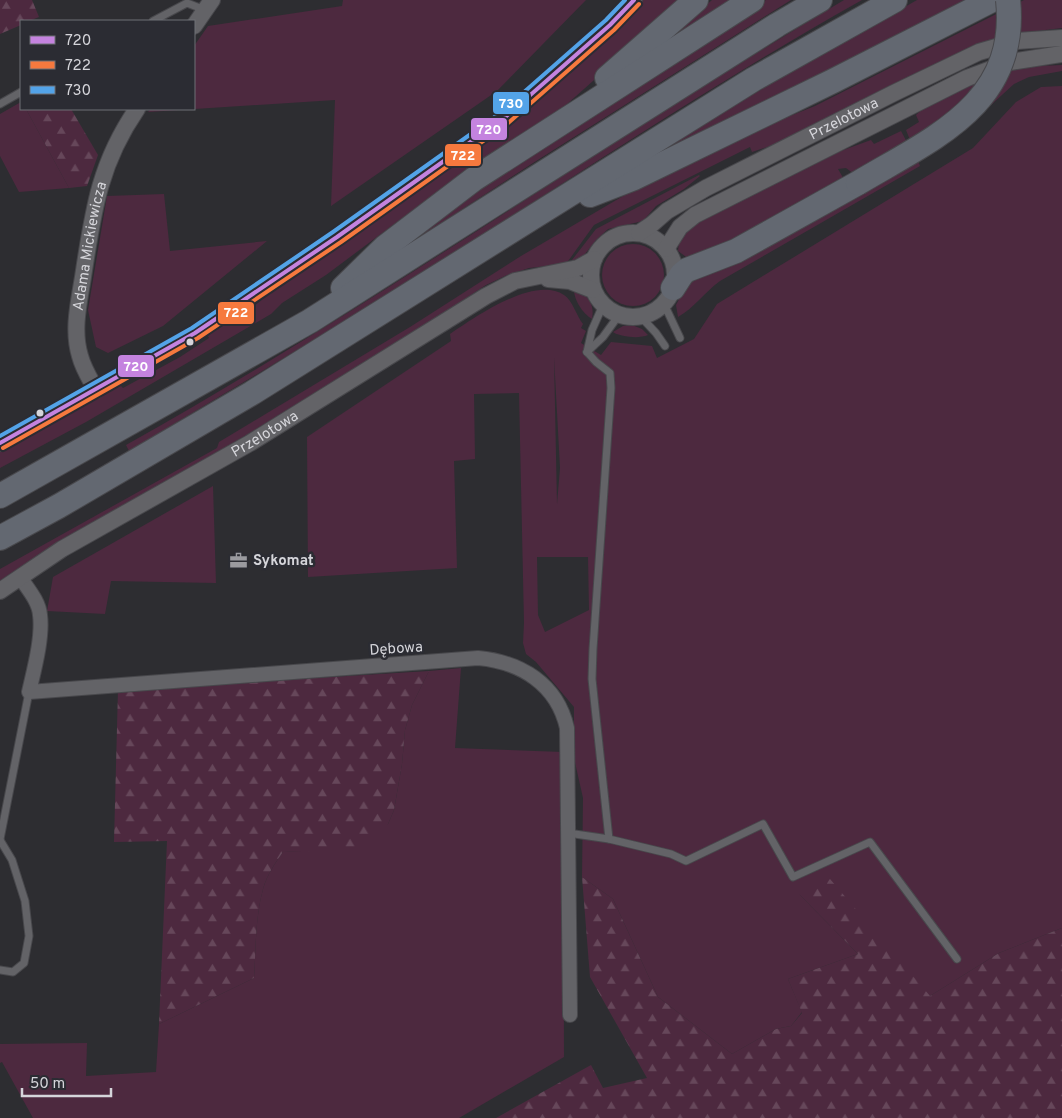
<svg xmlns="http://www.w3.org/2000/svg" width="1062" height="1118" viewBox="0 0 1062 1118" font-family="Overpass,sans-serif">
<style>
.green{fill:#4d293f;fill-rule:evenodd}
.forest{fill:url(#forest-firs)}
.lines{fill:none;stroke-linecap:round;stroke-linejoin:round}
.service-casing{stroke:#48484c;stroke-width:9}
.minor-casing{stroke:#48484c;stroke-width:16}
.tertiary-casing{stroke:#48484c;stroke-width:18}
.motorway-casing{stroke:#48484c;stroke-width:26}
.service{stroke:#636367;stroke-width:7}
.minor{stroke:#636367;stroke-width:14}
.tertiary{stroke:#636367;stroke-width:16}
.motorway{stroke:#636871;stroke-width:24}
.motorway-bridge-casing{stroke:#48484c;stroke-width:26;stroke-linecap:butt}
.motorway-bridge{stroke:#636871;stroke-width:24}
.bus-1-casing{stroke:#2b2c33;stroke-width:8}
.bus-2-casing{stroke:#2b2c33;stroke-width:8}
.bus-3-casing{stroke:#2b2c33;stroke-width:8}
.bus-1{stroke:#c483df;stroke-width:4}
.bus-2{stroke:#f6793e;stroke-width:4}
.bus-3{stroke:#53a3e8;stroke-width:4}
.bus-dot{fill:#d5d5da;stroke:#2b2c33;stroke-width:2}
.labels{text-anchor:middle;stroke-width:5;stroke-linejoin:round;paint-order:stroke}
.street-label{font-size:15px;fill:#d5d5da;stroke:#2b2c33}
.poi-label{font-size:15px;font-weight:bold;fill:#d5d5da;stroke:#2b2c33;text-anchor:start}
.line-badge{stroke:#2b2c33;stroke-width:2}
.badge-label{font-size:14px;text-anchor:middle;font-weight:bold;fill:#fff}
</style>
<defs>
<pattern id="forest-firs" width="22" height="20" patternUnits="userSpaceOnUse" patternTransform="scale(1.25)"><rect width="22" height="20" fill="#4d293f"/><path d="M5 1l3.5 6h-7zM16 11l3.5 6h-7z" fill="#66475a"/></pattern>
</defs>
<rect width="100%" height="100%" fill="#2d2d31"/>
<g class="green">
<polygon points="343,0 586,0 497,91 331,206 335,100 148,112 151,109 194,109 194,46 208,26 342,6"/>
<path d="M641,0H684L557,113L424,206L421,204L326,275L282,303L271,314L86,422L0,468V452L120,385L123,388L180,357L209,338L207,334C230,322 254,310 271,290L412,196L500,131Z"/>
<polygon points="712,0 739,0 640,63"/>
<polygon points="766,0 791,0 533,163 406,246 450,209"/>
<path d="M844,0H862C712,84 570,180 425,271C328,333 228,391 129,451L126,445C372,307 602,144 844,0Z"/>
<polygon points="917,0 966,0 838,67 628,170 772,83"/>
<polygon points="1024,0 1062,0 1062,28 1029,32 994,40 782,142 752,152 750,147 594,225 566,264 529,268 505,276 486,285 378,356 0,583 0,569 217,448 219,442 410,327 521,256 630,192 765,126 815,106"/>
<path d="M1062,65V71L1029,77L1014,84L991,105L944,117L910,140L906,130L919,122L916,115C932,98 995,74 1019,68C1033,65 1048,66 1062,65Z"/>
<path d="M1062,86V928L999,953L930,996L799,894L858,954L788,979L802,1012L791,1026L776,1029L732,1054L658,997L613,899L582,877L583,798L574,758V707L536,662L526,654L523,643L524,623L519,393L474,394L475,459L454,461L457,568L308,577L307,437L451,341L450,334C474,318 534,275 564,295C573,301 576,315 583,324L581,328L586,331L581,343L601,355L611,342L652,346L657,358L694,339L717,304L973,148L1016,102L1041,87ZM554,357L560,468L557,504ZM537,557H588L589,610L545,632L538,615Z"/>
<polygon points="21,102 21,109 26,109 69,188 19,192 0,156 0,114"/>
<polygon points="901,131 908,144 854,174 846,168 838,169 845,181 715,253 689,259 678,251 679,242 688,227 827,156 871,140 874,144"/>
<path d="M918,161L920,166L720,281C705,292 694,308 678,317L676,305L688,282Z"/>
<polygon points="699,175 700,176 684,189 656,206 643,221 608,229 596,240 581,259 573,263 572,260 596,229"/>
<polygon points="164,194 170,251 267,241 163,326 108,353 96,347 88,310 107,196"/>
<circle cx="633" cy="275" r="31"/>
<path d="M574,287C587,295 595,303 592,319C582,313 573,299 574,287Z"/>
<path d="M632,325L642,329L648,335C639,339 621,337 613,332L623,326Z"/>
<polygon points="213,486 216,583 111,581 105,614 47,611 53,577"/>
<path d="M461,668L455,748L563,752L564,1057L459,1118H33L2,1062L0,1063V1044L87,1043L86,1076L156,1072L159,1024L254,978C256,949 255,917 263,889C267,875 275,863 283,852L301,851L388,824L394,810L402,764L405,730L412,705L429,671Z"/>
</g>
<g class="forest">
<polygon points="0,0 32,0 39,17 29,21 21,21 21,25 0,34"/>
<polygon points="26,109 71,109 98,155 87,186 69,188"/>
<path d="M429,671L412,705L405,730L402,764L394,810L388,824L364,846L345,850L283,852C275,863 267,875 263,889C255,918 256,949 254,978L159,1024L167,841L114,842L118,690Z"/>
<polygon points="582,877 613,899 658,997 732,1054 776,1029 791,1026 802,1013 788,979 858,954 798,893 830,879 930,996 999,953 1062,928 1062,1118 496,1118 591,1065 603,1088 647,1078 590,977"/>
</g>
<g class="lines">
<defs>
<g id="service">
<polyline points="153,21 187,3 205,10"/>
<polyline points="0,104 21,92"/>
<polyline points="664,304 680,338"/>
<polyline points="641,317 656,333 665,346"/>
<polyline points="587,352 596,362 610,373 611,388 593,649 592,679 609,839 671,854 686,861 763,824 793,877 870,842 957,959"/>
<polyline points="587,352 592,330 603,305"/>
<polyline points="587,352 603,337 619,315"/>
<polyline points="568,833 609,839"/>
<polyline points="0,839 29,692"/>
<polyline points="0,840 12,860 25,901 29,936 24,963 13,972 0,970"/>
</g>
<path id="minor" d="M20,577C27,588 39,601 40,615C43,637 34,670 29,692L478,658C521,662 557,684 567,728L570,1015"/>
<g id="tertiary">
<polyline points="194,26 212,0"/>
<circle cx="633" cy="275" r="42"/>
<path id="s1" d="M639,233L651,225L667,211L706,188L894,93L979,52L1017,41L1062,38"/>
<polyline points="666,249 680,227 695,215 967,78 1010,62 1062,54"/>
<polyline points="548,279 570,281 593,290"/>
<path id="s2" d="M96,390C90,379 83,368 80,356C72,330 79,302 83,277C93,212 99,164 137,109"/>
<polyline points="0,443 195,333 337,237 503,119 610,25 634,0"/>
<path id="s3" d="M0,591L62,549L250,443L486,296L515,281L578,268L594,259"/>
</g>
<g id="motorway">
<polyline points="607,78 696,0"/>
<polyline points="590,195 634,178 833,81 992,0"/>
<polyline points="343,288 385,247 474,179 752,0"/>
<polyline points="673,288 682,274 687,270 736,251 858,183"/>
<polyline points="0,496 310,321 777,25 820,0"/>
<polyline points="0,538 59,506 252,393 754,79 895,0"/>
</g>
</defs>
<use href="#service" class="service-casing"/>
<use href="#minor" class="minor-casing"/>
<use href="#tertiary" class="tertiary-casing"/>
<use href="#motorway" class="motorway-casing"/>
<use href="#service" class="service"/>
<use href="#minor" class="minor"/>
<use href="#tertiary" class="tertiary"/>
<use href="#motorway" class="motorway"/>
<defs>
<path id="motorway-bridge" d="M858,183C933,138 1019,104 1008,0"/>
</defs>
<use href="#motorway-bridge" class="motorway-bridge-casing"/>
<use href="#motorway-bridge" class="motorway-bridge"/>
<defs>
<polyline id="bus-1" points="0,443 195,333 337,237 503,119 610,25 634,0"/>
<polyline id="bus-2" points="3,448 198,338 341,242 507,124 614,30 639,4"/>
<polyline id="bus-3" points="0,436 192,328 333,232 499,114 606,20 625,0"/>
</defs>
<use href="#bus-1" class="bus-1-casing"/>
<use href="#bus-2" class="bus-2-casing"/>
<use href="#bus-3" class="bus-3-casing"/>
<use href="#bus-1" class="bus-1"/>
<use href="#bus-2" class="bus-2"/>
<use href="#bus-3" class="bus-3"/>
</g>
<defs>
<symbol id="office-bare" viewBox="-9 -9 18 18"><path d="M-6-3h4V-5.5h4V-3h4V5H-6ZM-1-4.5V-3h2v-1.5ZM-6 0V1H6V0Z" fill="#9a9a9f" stroke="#2b2c33" stroke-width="2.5" paint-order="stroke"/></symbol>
</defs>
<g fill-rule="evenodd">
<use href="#office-bare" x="226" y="548" width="25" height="25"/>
</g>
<g class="bus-dot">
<circle cx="190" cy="342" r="4.5"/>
<circle cx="40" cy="413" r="4.5"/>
</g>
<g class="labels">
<g class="street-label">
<text dy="5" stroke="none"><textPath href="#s1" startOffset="235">Przelotowa</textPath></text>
<text dy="5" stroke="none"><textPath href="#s2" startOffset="149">Adama Mickiewicza</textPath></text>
<text dy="5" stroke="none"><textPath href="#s3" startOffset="308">Przelotowa</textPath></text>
<text transform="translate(396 648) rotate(-4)" y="5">Dębowa</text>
</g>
<g class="poi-label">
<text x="253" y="565">Sykomat</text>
</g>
</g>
<g class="line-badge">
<rect x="492" y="91" width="38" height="24" rx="5" fill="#53a3e8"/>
<rect x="470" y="117" width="38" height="24" rx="5" fill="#c483df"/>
<rect x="444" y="143" width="38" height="24" rx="5" fill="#f6793e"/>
<rect x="217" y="301" width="38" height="24" rx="5" fill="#f6793e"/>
<rect x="117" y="354" width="38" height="24" rx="5" fill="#c483df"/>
</g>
<g class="badge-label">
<text x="511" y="108">730</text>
<text x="489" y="134">720</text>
<text x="463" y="160">722</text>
<text x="236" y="317">722</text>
<text x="136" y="371">720</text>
</g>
<rect x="20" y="20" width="175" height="90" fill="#2b2c33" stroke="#6f7076"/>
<rect x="30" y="36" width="25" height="8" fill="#c483df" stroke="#6f7076"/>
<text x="65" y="45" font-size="15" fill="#d5d5da">720</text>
<rect x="30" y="61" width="25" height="8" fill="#f6793e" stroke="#6f7076"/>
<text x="65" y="70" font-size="15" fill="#d5d5da">722</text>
<rect x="30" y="86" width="25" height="8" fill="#53a3e8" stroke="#6f7076"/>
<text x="65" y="95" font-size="15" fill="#d5d5da">730</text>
<path d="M22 1088v8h89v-8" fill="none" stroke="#d5d5da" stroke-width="2.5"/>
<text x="30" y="1088" font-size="15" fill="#d5d5da" stroke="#2b2c33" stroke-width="4" paint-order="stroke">50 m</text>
</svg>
